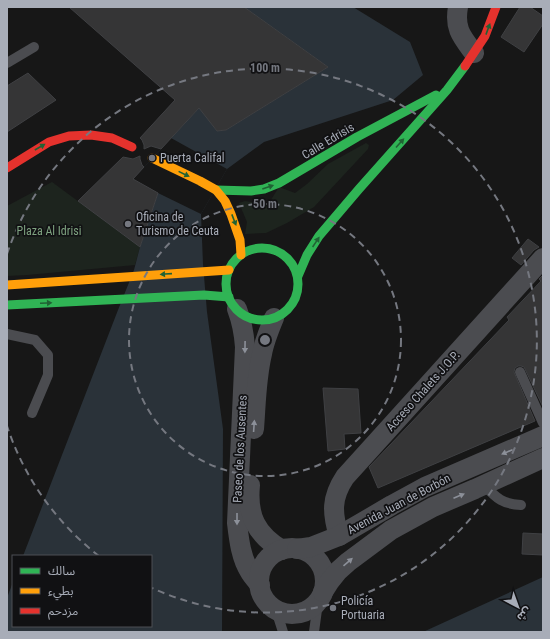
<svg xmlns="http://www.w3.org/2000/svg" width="550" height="639" viewBox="0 0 550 639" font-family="'Roboto Condensed','Noto Sans Arabic',sans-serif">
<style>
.green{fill:#1d241e}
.water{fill:#2a3239}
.pier{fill:#171717}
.building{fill:#353536;stroke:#3f4043}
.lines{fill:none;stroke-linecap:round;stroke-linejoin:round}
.lane{stroke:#4b4c50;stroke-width:10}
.street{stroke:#4b4c50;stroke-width:20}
.fast{stroke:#30b455;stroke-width:9}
.slow{stroke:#ff9f0a;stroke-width:9}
.jam{stroke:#e5322d;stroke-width:9}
.oneway{fill:#206234}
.oneway2{fill:#8c9099}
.ring{fill:none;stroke:#757880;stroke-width:2;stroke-dasharray:7 5}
.poi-dot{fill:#757880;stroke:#111113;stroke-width:1.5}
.labels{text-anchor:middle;stroke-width:3.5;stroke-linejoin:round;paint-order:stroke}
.street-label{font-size:12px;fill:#a8adb8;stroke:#111113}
.poi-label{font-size:12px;fill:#a8adb8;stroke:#111113;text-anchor:start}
.park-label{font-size:12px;fill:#7fa381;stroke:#111113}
.centre{fill:#757880;stroke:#111113;stroke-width:2}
.ring-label{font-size:12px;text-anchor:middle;font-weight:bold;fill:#757880;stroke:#111113;stroke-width:3.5;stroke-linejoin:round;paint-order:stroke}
</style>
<rect width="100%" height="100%" fill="#171717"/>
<g class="green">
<polygon points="366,143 369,145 368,149 314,207 287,223 266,233 245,234 247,222 239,203 245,201 265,204 269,203 279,187 295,193 307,184 328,164"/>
<polygon points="52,182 140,247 135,265 27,275 7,276 7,206"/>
</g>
<g class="water">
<polygon points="244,7 353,7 410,42 423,75 393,100 264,142 227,169 201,214 203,264 207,312 223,429 222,632 7,632 7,598 13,582 13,626 151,626 151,556 23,556 118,310 134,270 140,247 158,193 133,179 200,107 212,117 212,124 217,131 226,130 328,67"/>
<polygon points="543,577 543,632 423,632"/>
</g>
<polygon class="pier" points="171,138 227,169 201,214 158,193 133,179"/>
<g class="building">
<polygon points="69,7 244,7 328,67 226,130 217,131 199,108 161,149 151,146 144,149 144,145 142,140 140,138 175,100"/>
<polygon points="520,7 530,7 543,16 543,24 524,52 501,37"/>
<polygon points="28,73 56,100 7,132 7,86"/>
<polygon points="140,156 140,159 142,165 144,167 133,179 158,193 140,247 78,201 123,157 133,159"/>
<polygon points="528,239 539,247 534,250 521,265 512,258"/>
<polygon points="543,275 543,407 524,367 521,366 518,366 515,368 514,372 535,421 378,488 369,467 509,320 507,317 541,281 539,279"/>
<polygon points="323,388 358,389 361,433 344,434 345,449 328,451"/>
<polygon points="523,533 543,534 543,555 522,554"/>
</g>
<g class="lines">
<g class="lane">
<polyline points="7,63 34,47"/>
<polyline points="7,334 35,340 48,355 48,375 32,413"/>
<polyline points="520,372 543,423"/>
<path d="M484,485C497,499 503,504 521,505"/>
<polyline points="276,610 283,632"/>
<polyline points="314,632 318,602"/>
</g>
<g class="street">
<path d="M458,7C454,29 462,37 474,53"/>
<path d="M237,309C242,322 244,333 245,347L237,523C239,540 241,558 250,572C253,577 257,581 260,585"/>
<path d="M254,429C256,404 256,379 262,354C264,342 269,330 274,318"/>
<path d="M250,485C247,516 256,534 282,550"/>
<path d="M339,536C332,513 331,498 345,477L543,258"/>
<circle cx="292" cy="581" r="33"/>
<polyline points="297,549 311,547 339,536 392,505 425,487 543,436"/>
<polyline points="323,592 330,581 338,571 348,562 391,530 433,507 475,489 543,458"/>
</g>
<g class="fast">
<polyline points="216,190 251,191 264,189 279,183 357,137 436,95"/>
<circle cx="262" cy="284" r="36"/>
<polyline points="298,276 307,255 319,236 359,189 447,90 465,66"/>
<polyline points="7,305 204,295 229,297"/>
</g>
<g class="slow">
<polyline points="152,158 200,181 216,190 225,201 231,214 240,240 241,255"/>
<polyline points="7,285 229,270"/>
</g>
<g class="jam">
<polyline points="465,66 485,36 496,7"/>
<polyline points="7,168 49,142 69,136 91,135 112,138 132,147"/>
</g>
</g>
<defs><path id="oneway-solid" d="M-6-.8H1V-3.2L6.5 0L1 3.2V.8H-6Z"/></defs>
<g class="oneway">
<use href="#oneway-solid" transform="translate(488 29) rotate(-70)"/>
<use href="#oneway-solid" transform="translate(400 143) rotate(-48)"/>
<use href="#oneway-solid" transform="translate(40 147) rotate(-30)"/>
<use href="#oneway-solid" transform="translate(184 174) rotate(26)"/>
<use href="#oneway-solid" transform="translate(268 187) rotate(-19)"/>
<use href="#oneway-solid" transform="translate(234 220) rotate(69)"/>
<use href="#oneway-solid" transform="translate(316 242) rotate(-56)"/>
<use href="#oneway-solid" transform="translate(166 274) rotate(176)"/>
<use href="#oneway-solid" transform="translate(46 303) rotate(-3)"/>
</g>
<g class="oneway2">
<use href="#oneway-solid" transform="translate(245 347) rotate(91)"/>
<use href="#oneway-solid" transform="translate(254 426) rotate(-86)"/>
<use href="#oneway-solid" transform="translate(507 452) rotate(157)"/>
<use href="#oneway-solid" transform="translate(459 496) rotate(-23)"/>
<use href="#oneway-solid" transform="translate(237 519) rotate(90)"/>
<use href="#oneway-solid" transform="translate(348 562) rotate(-41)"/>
</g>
<g class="ring">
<circle cx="265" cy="340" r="136"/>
<path d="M99 556A272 272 0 0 1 7 426M7 254A272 272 0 1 1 152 588"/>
</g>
<g class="poi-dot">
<circle cx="152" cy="158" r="4"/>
<circle cx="128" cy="224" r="4"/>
<circle cx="333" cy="608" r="4"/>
</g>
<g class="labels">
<g class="street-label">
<text transform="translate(328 141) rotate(-31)" y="4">Calle Edrisis</text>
<text transform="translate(423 391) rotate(-48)" y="4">Acceso Chalets J.O.P.</text>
<text transform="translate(240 449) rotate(-87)" y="4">Paseo de los Ausentes</text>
<text transform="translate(399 504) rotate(-28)" y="4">Avenida Juan de Borbón</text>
</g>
<g class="poi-label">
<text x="160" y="162">Puerta Califal</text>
<text x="136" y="221">Oficina de<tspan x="136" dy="14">Turismo de Ceuta</tspan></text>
<text x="341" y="605">Policía<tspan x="341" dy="14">Portuaria</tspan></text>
</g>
<g class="park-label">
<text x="49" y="235">Plaza Al Idrisi</text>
</g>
</g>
<circle cx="265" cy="340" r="6" class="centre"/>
<g class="ring-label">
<text x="265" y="72">100 m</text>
<text x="265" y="208">50 m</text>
</g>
<rect width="550" height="639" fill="none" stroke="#a8adb8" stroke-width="16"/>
<rect x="12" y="555" width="140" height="72" fill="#111113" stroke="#4d4f55"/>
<rect x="20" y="568" width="20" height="6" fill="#30b455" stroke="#4d4f55"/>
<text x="48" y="575" font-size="12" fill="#a8adb8">سالك</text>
<rect x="20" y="588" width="20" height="6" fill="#ff9f0a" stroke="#4d4f55"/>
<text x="48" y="595" font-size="12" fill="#a8adb8">بطيء</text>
<rect x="20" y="608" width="20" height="6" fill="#e5322d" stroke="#4d4f55"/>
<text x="48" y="615" font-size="12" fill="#a8adb8">مزدحم</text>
<g transform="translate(518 607) rotate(139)" stroke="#111113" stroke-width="3" paint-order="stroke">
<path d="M0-3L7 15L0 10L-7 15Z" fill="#a8adb8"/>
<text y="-6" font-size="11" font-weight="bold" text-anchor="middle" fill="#a8adb8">ش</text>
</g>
</svg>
